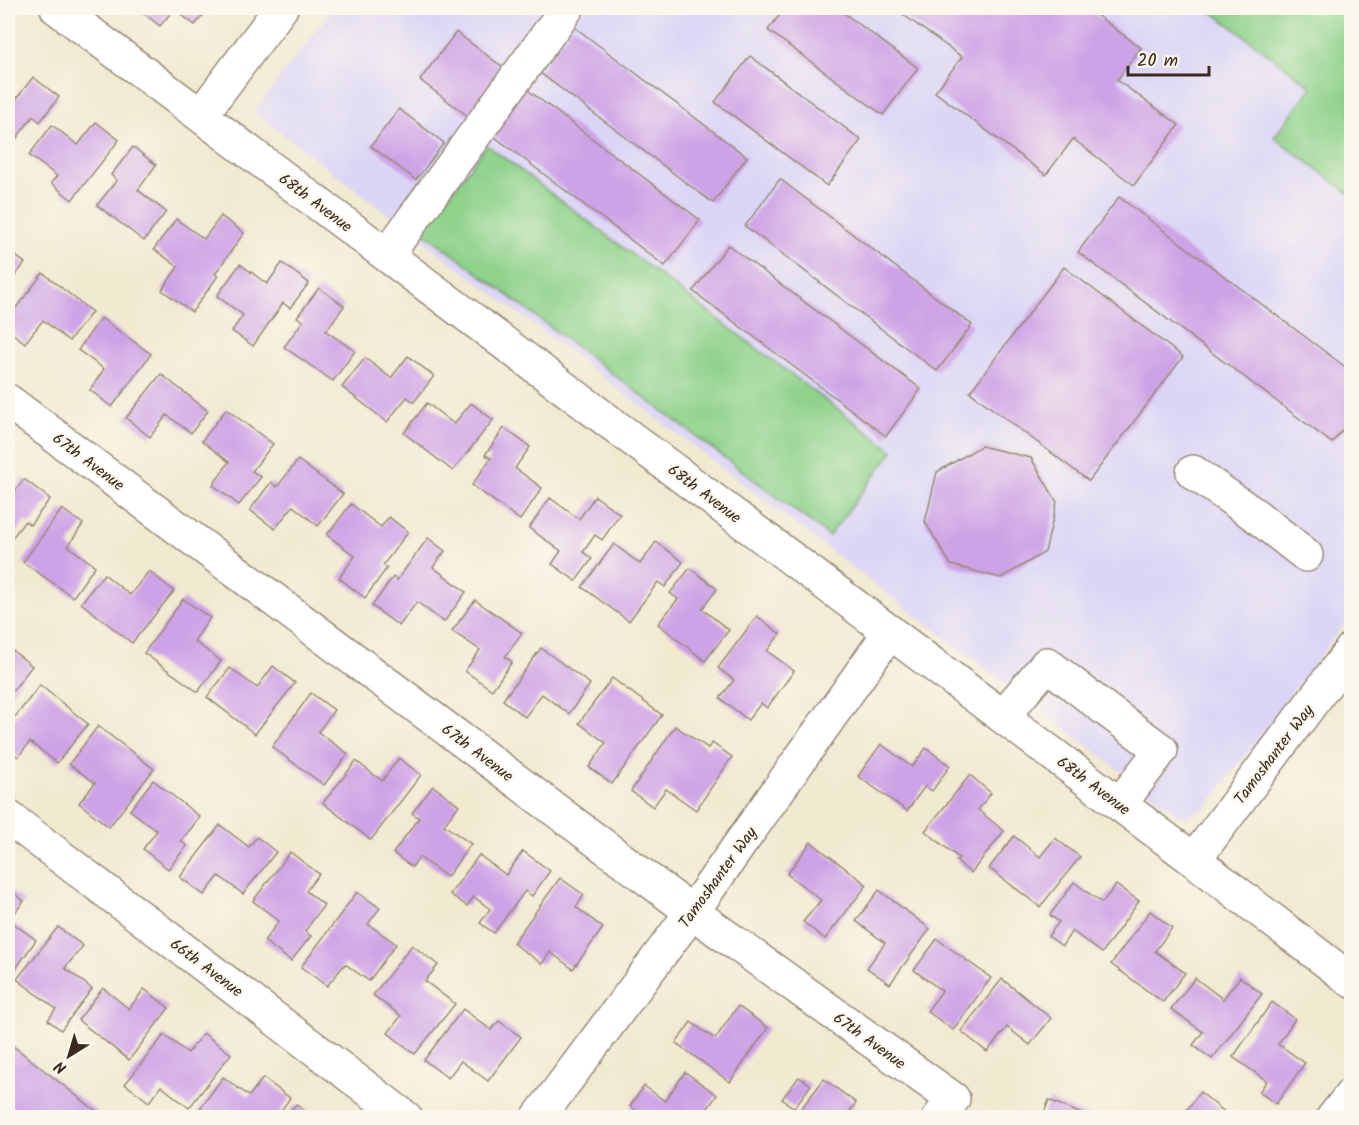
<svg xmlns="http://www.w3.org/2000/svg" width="1359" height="1125" viewBox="0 0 1359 1125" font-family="Kalam,sans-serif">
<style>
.built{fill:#dcd6f6}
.green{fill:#8ed28b;stroke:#647e54;stroke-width:1.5}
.building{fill:#cea2e6}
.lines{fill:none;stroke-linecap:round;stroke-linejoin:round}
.minor-casing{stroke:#968a78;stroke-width:36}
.minor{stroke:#fff;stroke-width:33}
.labels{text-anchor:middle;stroke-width:4.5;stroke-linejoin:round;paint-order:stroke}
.street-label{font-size:16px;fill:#3b2a1e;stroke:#fbf7ec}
</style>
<rect width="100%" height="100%" fill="#fbf7ec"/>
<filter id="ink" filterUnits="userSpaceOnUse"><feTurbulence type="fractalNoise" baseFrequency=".0167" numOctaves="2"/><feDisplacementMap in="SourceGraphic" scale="12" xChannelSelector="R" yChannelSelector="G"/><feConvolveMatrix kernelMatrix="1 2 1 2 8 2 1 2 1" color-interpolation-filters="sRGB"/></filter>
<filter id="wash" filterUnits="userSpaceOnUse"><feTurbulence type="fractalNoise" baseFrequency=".008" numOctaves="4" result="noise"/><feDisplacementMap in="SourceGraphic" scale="24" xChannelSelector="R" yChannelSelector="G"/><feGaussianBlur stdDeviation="1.35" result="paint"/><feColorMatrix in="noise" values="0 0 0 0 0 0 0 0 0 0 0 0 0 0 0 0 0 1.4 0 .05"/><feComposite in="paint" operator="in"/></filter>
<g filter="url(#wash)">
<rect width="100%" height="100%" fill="#f2e9d1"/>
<polygon class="built" points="333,8 1351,8 1351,615 1205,809 1181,817 254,112"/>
<g class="green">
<polygon points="1207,8 1351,8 1351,195 1274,137 1312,87"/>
<polygon points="487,145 893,451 829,536 422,231"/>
</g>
<g id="blocks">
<g class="building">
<polygon points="137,8 209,8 195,25 174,9 160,26"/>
<polygon points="785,8 837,8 918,68 883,115 768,30"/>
<polygon points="901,8 1087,8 1141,48 1117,80 1179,125 1134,185 1073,139 1046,175 935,92 962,57 898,11"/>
<polygon points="573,26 747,157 713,203 539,72"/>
<polygon points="456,32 505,69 469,117 420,80"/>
<polygon points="750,56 861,140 827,186 715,102"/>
<polygon points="33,77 59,97 40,122 33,116 8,150 8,91 17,98"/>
<polygon points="525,88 700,220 665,266 491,134"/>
<polygon points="399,109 444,143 416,180 371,146"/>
<polygon points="96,122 119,140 72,200 51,183 57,176 29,155 52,125 78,145"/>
<polygon points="133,147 156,165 138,190 166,212 144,241 97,205 117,180 111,175"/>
<polygon points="780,179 972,325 937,371 745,226"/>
<polygon points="1119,197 1352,372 1352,417 1332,443 1078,252"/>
<polygon points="221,216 244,233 215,274 218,276 192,312 162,290 178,267 154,249 176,219 204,239"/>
<polygon points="728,245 921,389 886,436 693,291"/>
<polygon points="8,250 25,263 8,285"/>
<polygon points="282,263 309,283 290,308 283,303 253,346 232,331 243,315 217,296 240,264 267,284"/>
<polygon points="1064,267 1183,357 1089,481 970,392"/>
<polygon points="43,273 92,312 69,341 43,320 25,343 8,330 8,318"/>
<polygon points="319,288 344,306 326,331 355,351 333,381 284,347 303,321 297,317"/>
<polygon points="101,318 151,354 112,407 90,390 104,369 78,350"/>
<polygon points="408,356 434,376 414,402 407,397 387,422 342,387 365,358 391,378"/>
<polygon points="161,374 208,411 191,433 167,415 150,437 126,418"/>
<polygon points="427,403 454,424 471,403 493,420 453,471 404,433"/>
<polygon points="226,409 273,444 252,471 261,477 239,505 213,485 229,462 202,441"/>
<polygon points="504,428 530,447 515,468 542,488 520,520 472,485 491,458 485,455"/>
<polygon points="981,446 1031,458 1057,502 1045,552 1001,578 951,565 925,522 937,472"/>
<polygon points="298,460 343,494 318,526 293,506 275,529 250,510 271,482 277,487"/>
<polygon points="24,479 50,499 30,525 25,521 8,543 8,500"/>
<polygon points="595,496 620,514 602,540 595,535 583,552 592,559 576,581 552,564 561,551 529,528 550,498 579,519"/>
<polygon points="351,504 381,527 389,517 408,532 383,565 387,568 365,598 339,578 355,556 327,535"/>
<polygon points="62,509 83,524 68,546 95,566 73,597 23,562"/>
<polygon points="428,538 445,551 433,567 466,592 444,622 417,602 399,626 372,606 393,577 397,580"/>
<polygon points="656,542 683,562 665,587 658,582 629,621 582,587 614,544 640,564"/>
<polygon points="690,568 717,589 702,609 729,630 705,661 658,624 678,599 670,593"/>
<polygon points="149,571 174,591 132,643 81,603 104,574 130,595"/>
<polygon points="183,599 210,618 194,641 221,661 198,692 144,653"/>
<polygon points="475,600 522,633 505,657 512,662 492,690 465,671 480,650 452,631"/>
<polygon points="757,616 780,634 767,651 794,671 767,708 761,703 748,720 720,698 734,680 718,668"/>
<polygon points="8,647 32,666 8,697"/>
<polygon points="541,648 590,684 569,714 542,694 525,717 503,700"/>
<polygon points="273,666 295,683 255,734 207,697 230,668 257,688"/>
<polygon points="612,678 662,715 612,784 589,767 606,743 579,723"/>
<polygon points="40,685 88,724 57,763 30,742 18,757 8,749 8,726"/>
<polygon points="311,693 334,710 318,732 348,754 324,785 272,747"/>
<polygon points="98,726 154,769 109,827 79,803 95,783 69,764"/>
<polygon points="675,726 708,748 712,743 732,757 696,810 666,789 653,807 631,791"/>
<polygon points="881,744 912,767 926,748 950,766 932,791 925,786 907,811 858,776"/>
<polygon points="399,758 421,775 371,840 323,803 356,761 382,781"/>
<polygon points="970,775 991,793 978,810 1004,831 971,873 956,861 959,858 925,831"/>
<polygon points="153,780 200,817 181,841 187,846 168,869 143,849 157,831 130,810"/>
<polygon points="433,786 459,805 444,825 471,844 447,877 419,857 412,867 393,853 419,818 412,813"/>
<polygon points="220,825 249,847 257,837 276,852 243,894 219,876 204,895 180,877"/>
<polygon points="1014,836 1040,857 1055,838 1080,857 1040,907 989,868"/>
<polygon points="811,842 867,885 825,939 803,922 821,900 787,874"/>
<polygon points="523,851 550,871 532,896 525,891 494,933 480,923 490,909 474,897 467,906 450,894 479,855 506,875"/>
<polygon points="290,852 319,874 306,891 324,905 305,931 311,936 291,961 264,941 279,921 253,901"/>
<polygon points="560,878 584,895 576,907 603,928 573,969 550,952 542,964 513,943"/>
<polygon points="1074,882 1102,903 1116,885 1139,901 1102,953 1072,931 1062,946 1048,936 1059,922 1050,915"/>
<polygon points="8,889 24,901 9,920 36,940 8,980"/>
<polygon points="879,890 930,929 890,984 867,968 885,943 856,921"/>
<polygon points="357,892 380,908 368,924 396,944 369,981 345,964 327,986 301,967"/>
<polygon points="1150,911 1172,928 1155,951 1185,973 1163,1002 1111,964"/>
<polygon points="58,927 83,946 65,968 92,989 61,1030 48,1020 56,1009 17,979"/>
<polygon points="937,939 991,978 953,1030 927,1011 942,991 914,970"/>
<polygon points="412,945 438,965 425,981 455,1004 415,1054 388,1033 401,1016 373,995"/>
<polygon points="1240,977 1262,994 1212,1059 1193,1045 1203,1032 1171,1009 1195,978 1223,999"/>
<polygon points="1002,979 1051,1018 1030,1045 1007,1027 987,1052 961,1031"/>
<polygon points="103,988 129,1009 144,989 169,1008 129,1060 78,1020"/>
<polygon points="1272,1002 1295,1019 1278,1044 1305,1063 1276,1104 1259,1092 1267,1081 1233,1057"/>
<polygon points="738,1006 768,1028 730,1082 676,1043 691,1022 715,1039"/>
<polygon points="463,1009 491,1030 499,1021 521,1037 488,1081 461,1061 448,1078 424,1060"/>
<polygon points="203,1033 231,1054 189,1108 161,1086 149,1102 125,1084 164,1035 188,1053"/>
<polygon points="8,1042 105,1118 8,1118"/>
<polygon points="685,1072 717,1095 701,1118 647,1118 630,1106 644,1086 665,1101"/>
<polygon points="223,1077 249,1096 263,1078 290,1098 276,1118 193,1118"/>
<polygon points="799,1077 811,1085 794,1108 782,1099"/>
<polygon points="824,1079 856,1103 845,1118 794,1118"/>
<polygon points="1200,1092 1232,1118 1181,1118"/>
<polygon points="1049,1100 1091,1118 1042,1118"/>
<polygon points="296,1104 314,1118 285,1118"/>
</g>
</g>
</g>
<g filter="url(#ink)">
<use href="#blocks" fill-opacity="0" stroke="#968a78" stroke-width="1.5"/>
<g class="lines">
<defs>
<g id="minor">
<polyline points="57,8 1194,860 1352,981"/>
<polyline points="201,115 281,8"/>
<polyline points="387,255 567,8"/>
<polyline points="8,401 692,912 953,1099 939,1118"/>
<polyline points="1193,472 1255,515 1306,555"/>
<polyline points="1003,716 1047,664 1105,709 1161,750 1120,804"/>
<polyline points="8,817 406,1118"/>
<polyline points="1194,860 1352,649"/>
<polyline points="538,1118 692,912 890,632"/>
<polyline points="1333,1118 1352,1094"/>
</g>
</defs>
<use href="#minor" class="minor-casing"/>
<use href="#minor" class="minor"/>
</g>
</g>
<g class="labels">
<g class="street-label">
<text transform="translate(316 202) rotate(37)" y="6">68th Avenue</text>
<text transform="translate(89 461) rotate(37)" y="6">67th Avenue</text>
<text transform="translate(705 493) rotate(37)" y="6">68th Avenue</text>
<text transform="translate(478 752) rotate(37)" y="6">67th Avenue</text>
<text transform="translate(1273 754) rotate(-53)" y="6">Tamoshanter Way</text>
<text transform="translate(1094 785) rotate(37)" y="6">68th Avenue</text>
<text transform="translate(717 877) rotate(-54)" y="6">Tamoshanter Way</text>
<text transform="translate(207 967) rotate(37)" y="6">66th Avenue</text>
<text transform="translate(870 1040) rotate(36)" y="6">67th Avenue</text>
</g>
</g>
<rect width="1359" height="1125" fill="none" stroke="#fbf7ec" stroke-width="30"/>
<g transform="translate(69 1056) rotate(217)" stroke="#fbf7ec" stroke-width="4.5" paint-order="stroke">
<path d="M0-4.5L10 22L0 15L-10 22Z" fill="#3b2a1e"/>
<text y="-9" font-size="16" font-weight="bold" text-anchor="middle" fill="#3b2a1e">N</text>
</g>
<path d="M1128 66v9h81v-9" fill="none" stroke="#3b2a1e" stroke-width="3"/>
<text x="1137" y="66" font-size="18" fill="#3b2a1e" stroke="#fbf7ec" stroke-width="4.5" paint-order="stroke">20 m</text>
</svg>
